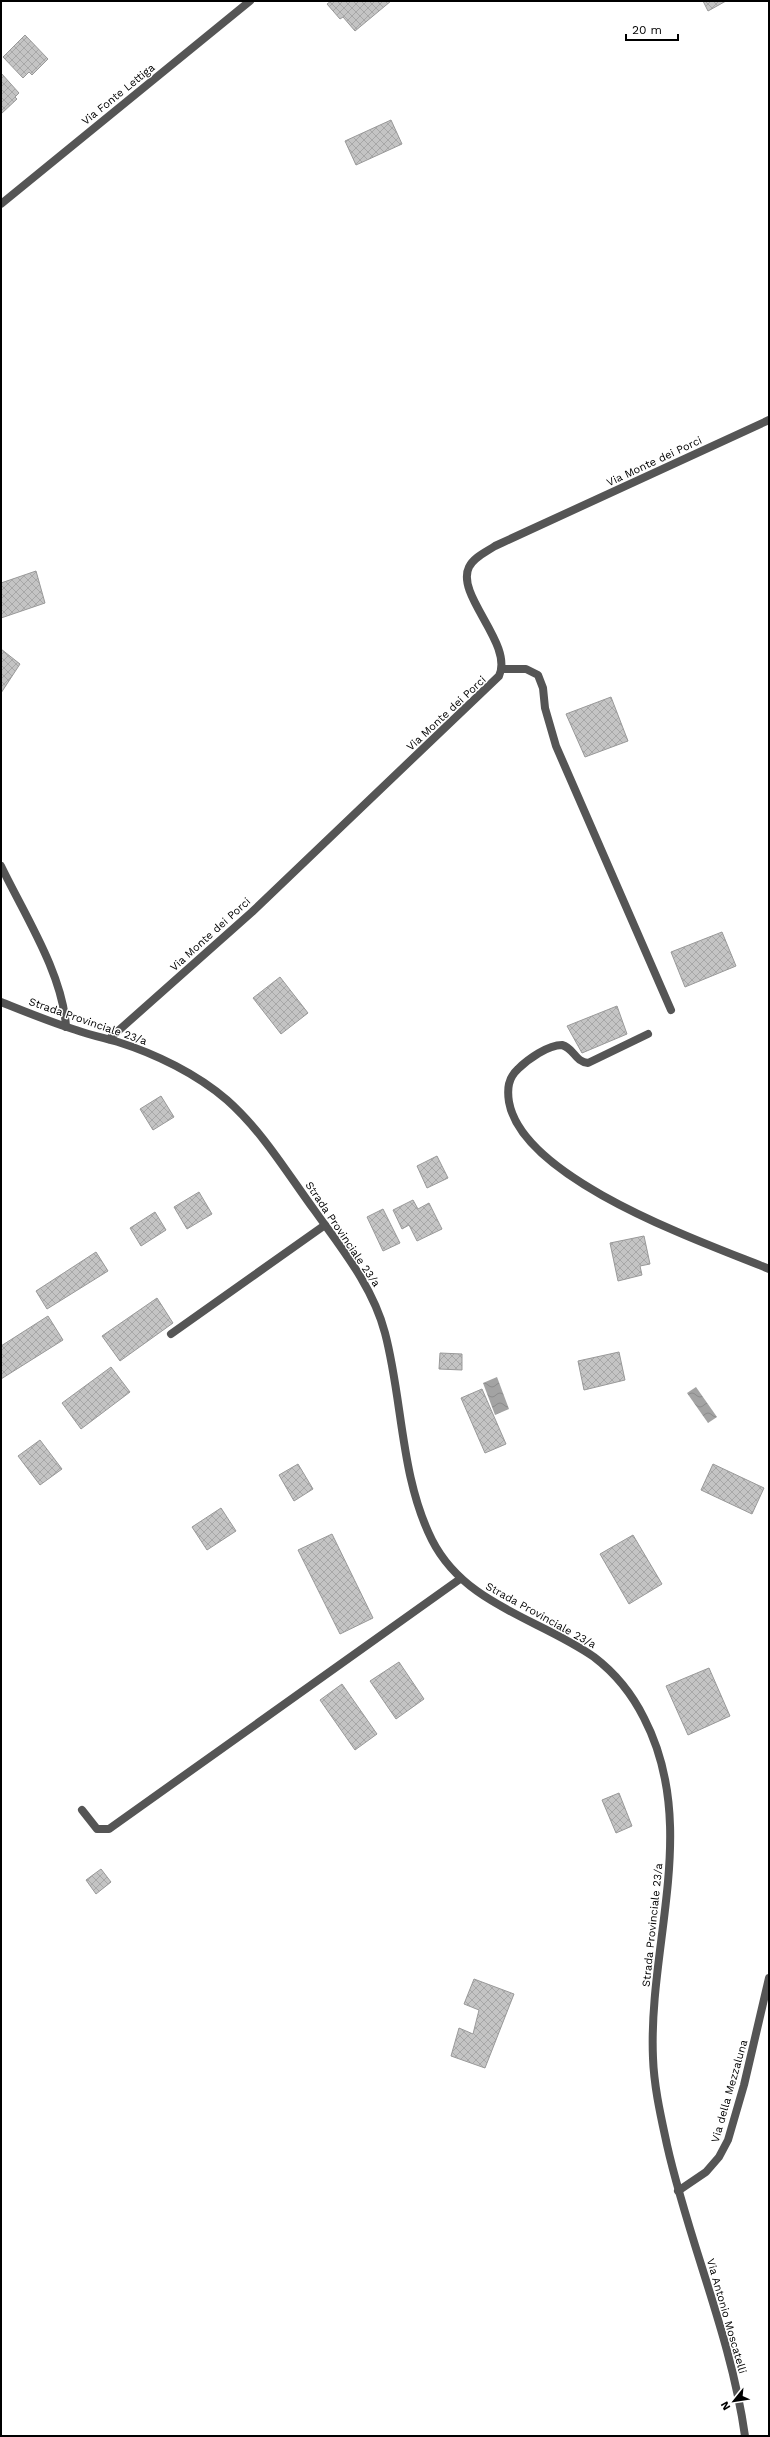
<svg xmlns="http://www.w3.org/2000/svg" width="770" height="2437" viewBox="0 0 770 2437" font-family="'Work Sans',sans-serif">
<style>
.water{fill:url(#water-waves)}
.building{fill:url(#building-cross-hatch);stroke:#999}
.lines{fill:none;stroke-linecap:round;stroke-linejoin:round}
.service{stroke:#555;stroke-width:8}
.minor{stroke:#555;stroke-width:8}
.tertiary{stroke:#555;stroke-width:8}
.labels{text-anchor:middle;stroke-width:3;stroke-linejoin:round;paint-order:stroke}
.street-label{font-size:11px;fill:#000;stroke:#fff}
</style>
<defs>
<pattern id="water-waves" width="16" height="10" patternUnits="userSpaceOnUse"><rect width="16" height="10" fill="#a3a3a3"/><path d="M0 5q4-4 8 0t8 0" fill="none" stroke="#8b8b8b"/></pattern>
<pattern id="building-cross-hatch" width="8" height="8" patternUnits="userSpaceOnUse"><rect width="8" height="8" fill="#c4c4c4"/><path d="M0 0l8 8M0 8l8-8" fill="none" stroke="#a7a7a7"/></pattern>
</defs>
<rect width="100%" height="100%" fill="#fff"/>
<g class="water">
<polygon points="497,1377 509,1409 495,1415 483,1383"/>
<polygon points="696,1387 717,1417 708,1423 687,1393"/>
</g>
<g class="building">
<polygon points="331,1 391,1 355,31 343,17 340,19 327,4"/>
<polygon points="703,1 726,1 708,11"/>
<polygon points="25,35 48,59 32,75 29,72 23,78 3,57"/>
<polygon points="1,73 19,93 15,97 17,99 1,114"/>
<polygon points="391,120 402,144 356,165 345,141"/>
<polygon points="36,571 45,603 1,618 1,583"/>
<polygon points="1,649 20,664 1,693"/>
<polygon points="611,697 628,741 585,757 566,714"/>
<polygon points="722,932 736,966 685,987 671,952"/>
<polygon points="280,977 308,1013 281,1034 253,998"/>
<polygon points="617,1006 627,1034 582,1053 567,1026"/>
<polygon points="161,1096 174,1117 153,1130 140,1109"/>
<polygon points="437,1156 448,1178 427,1188 417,1166"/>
<polygon points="199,1192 212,1214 187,1229 174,1207"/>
<polygon points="413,1200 418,1209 429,1203 442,1229 417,1241 409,1225 402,1229 393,1210"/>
<polygon points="383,1209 400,1243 383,1251 367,1217"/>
<polygon points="155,1212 166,1230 141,1246 130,1228"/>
<polygon points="644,1236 650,1264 640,1266 642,1275 618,1281 610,1243"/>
<polygon points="96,1252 108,1271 47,1309 36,1291"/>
<polygon points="157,1298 173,1323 120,1361 102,1336"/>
<polygon points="48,1316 63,1340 1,1379 1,1346"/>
<polygon points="619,1352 625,1380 584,1390 578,1361"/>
<polygon points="440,1353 462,1354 462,1370 439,1369"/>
<polygon points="111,1367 130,1392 81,1429 62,1403"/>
<polygon points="482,1389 506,1444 485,1453 461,1398"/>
<polygon points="40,1440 62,1469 40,1485 18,1456"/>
<polygon points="298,1464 313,1489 294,1501 279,1475"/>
<polygon points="713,1464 764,1488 752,1514 701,1490"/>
<polygon points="221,1508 236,1531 207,1550 192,1527"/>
<polygon points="332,1534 373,1618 340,1634 298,1550"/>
<polygon points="633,1535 662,1584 629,1604 600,1554"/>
<polygon points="399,1662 424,1699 396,1719 370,1681"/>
<polygon points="709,1668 730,1716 688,1735 666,1686"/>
<polygon points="342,1684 377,1734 355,1750 320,1700"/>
<polygon points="619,1793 632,1826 616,1833 602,1800"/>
<polygon points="101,1869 111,1882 96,1894 86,1880"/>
<polygon points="474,1979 514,1994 485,2068 451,2056 459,2028 473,2034 479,2010 464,2004"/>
</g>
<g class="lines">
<path class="service" d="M1,866C24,914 63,974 66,1027"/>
<g class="minor">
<polyline points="1,204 250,1"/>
<polyline points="502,669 526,669 538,675 543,688 545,708 556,746 671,1010"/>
<path d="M648,1034L588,1063C575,1062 574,1048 562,1045C548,1045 528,1059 518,1069C508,1078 507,1089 509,1102C523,1180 703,1242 769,1269"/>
<path d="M109,1039L252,912L499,676C514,644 455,595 469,567C474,557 486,552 495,546L769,420"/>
<polyline points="171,1334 325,1225"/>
<polyline points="82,1810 97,1829 109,1829 460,1579"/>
<polyline points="678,2191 706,2172 719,2157 728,2140 744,2085 769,1978"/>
</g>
<path class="tertiary" d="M1,1002C26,1012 50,1022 76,1030C90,1035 104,1038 118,1042C156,1054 197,1074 227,1100C263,1132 287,1173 315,1211C342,1249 373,1287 385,1333C403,1401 400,1476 432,1540C465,1605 538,1618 594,1657C615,1673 632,1694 644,1718C700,1826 648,1944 653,2058C654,2087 661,2117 667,2145C689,2243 731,2336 745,2436"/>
</g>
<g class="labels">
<g class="street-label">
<text transform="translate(118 94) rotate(-39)" y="4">Via Fonte Lettiga</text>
<text transform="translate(654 461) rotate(-25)" y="4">Via Monte dei Porci</text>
<text transform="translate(446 713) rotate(-43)" y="4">Via Monte dei Porci</text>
<text transform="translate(210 934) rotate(-42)" y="4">Via Monte dei Porci</text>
<text transform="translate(88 1021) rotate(19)" y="4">Strada Provinciale 23/a</text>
<text transform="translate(343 1234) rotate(56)" y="4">Strada Provinciale 23/a</text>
<text transform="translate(541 1615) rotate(29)" y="4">Strada Provinciale 23/a</text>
<text transform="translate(652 1925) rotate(-84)" y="4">Strada Provinciale 23/a</text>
<text transform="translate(729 2091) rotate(-74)" y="4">Via della Mezzaluna</text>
<text transform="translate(727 2316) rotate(74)" y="4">Via Antonio Moscatelli</text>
</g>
</g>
<rect width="770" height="2437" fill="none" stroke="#000000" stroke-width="4"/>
<g transform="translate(734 2401) rotate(240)" stroke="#ffffff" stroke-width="3" paint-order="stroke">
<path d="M0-3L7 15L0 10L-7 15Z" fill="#000000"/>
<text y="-6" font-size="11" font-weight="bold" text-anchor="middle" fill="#000000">N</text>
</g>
<path d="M626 34v6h52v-6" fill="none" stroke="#000000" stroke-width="2"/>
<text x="632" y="34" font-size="12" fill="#000000" stroke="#ffffff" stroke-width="3" paint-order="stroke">20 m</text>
</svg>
